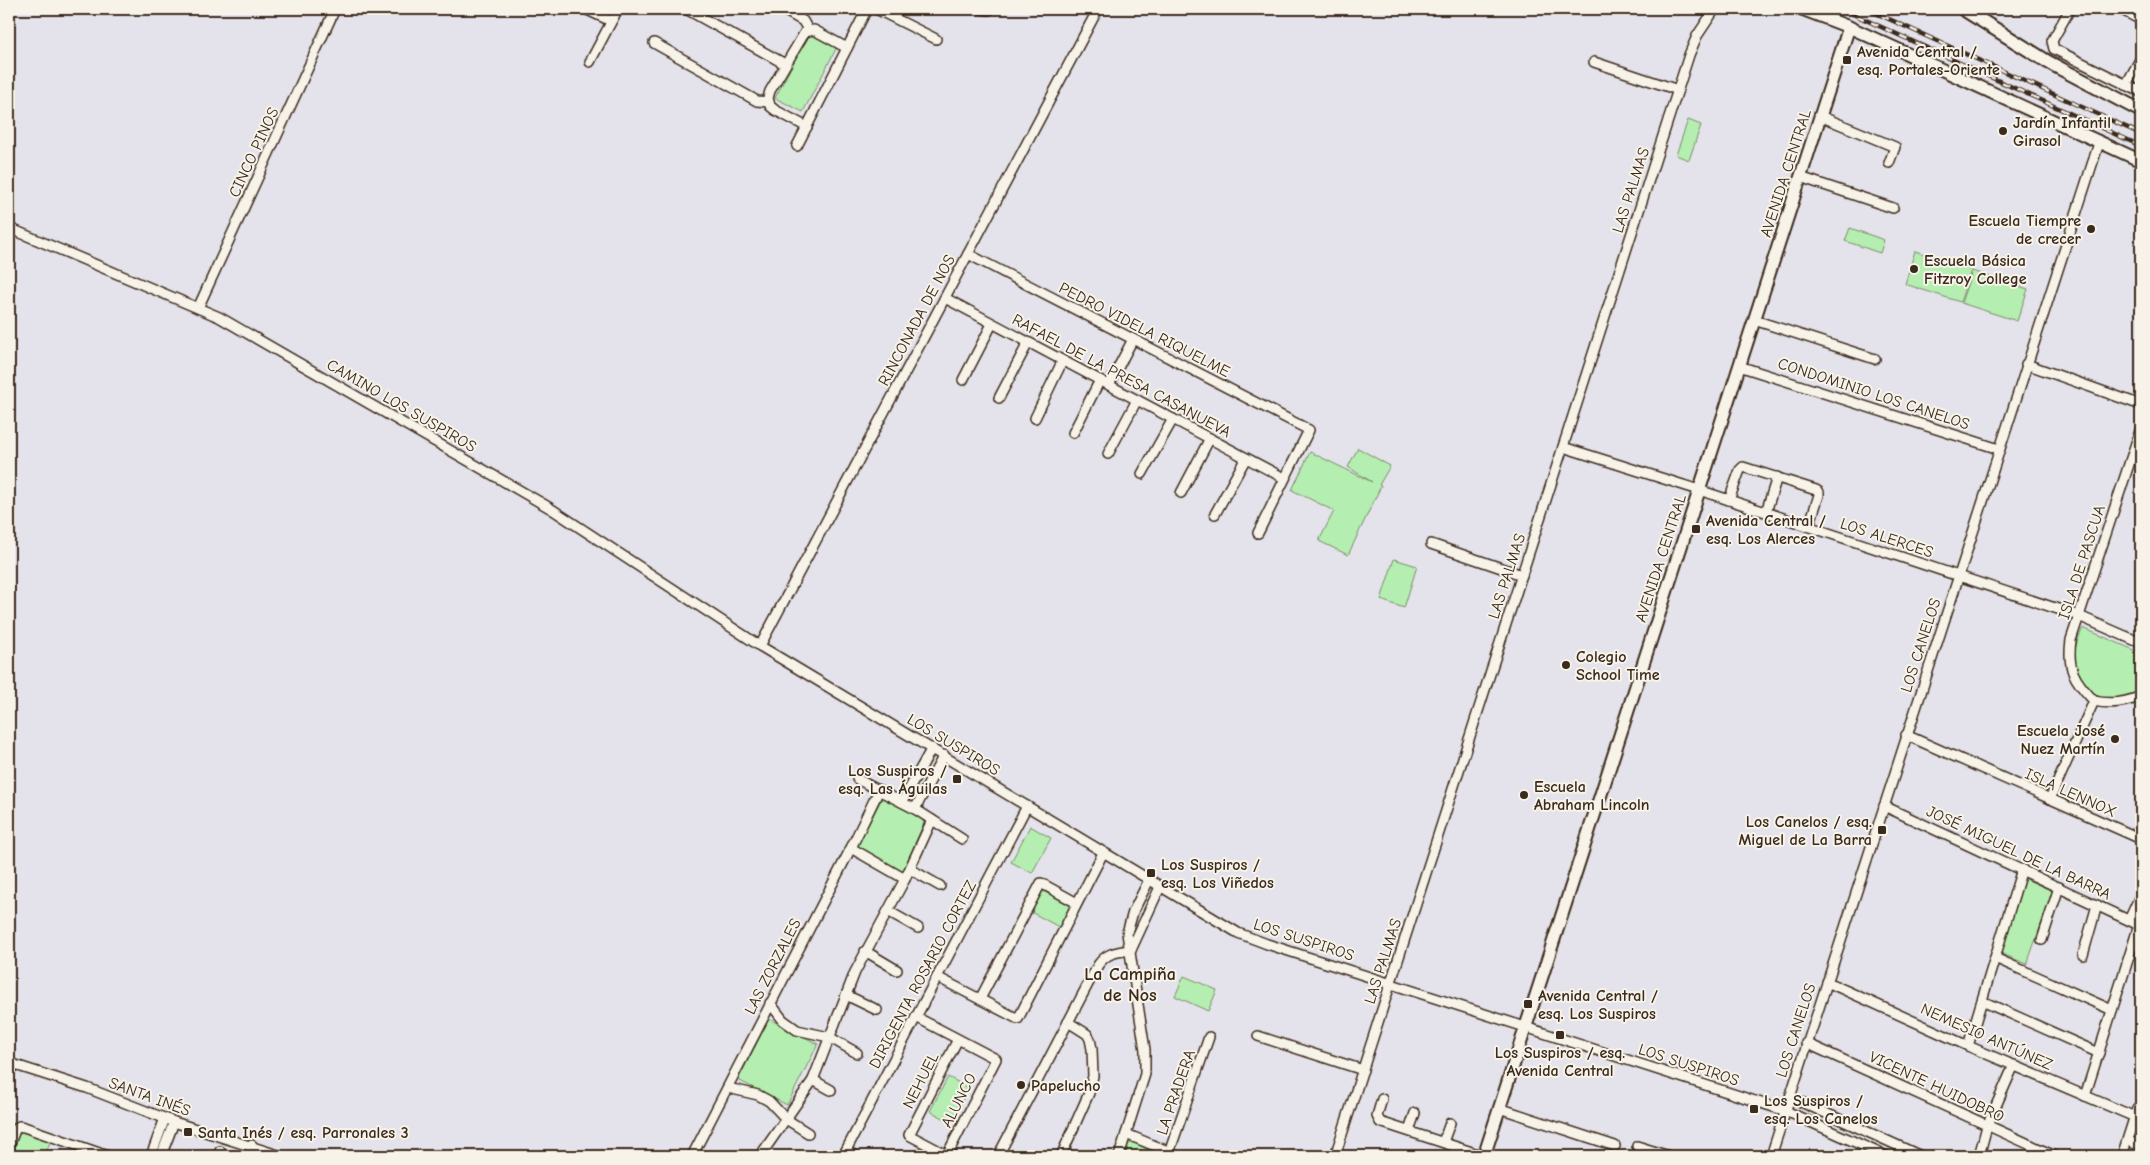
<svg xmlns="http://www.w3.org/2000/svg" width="2150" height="1165" viewBox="0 0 2150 1165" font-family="'Comic Neue',sans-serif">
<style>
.green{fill:#b5eeb1;stroke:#788c68}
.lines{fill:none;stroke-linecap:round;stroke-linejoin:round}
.minor-casing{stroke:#3b2a1e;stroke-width:12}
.tertiary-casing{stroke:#3b2a1e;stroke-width:15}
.secondary-casing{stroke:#3b2a1e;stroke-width:16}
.minor{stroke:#f7f3e8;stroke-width:9}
.tertiary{stroke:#f7f3e8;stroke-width:11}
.secondary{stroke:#f7f3e8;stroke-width:12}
.rail-casing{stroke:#3b2a1e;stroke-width:4.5}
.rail{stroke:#f7f3e8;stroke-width:2.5;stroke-dasharray:8;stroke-linecap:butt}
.poi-dot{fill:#3b2a1e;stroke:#f7f3e8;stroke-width:2}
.labels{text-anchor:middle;stroke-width:4;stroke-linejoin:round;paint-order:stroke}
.poi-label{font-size:16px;font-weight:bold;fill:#3b2a1e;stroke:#f7f3e8;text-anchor:start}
.street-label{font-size:16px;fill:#3b2a1e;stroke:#f7f3e8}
.neighbourhood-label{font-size:18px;font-weight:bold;fill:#3b2a1e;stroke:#f7f3e8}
</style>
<rect width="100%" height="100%" fill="#e4e2ea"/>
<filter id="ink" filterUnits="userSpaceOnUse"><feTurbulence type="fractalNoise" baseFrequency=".02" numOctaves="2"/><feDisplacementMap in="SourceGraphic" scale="10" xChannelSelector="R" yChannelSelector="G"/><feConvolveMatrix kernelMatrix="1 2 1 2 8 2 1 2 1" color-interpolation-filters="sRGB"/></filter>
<g filter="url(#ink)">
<g class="green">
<polygon points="809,33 837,47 803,112 775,98"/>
<polygon points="1688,120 1701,125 1689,160 1676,155"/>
<polygon points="1850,228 1884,240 1880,253 1845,241"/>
<polygon points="1915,251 1971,270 1960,302 1905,284"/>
<polygon points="1972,271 2028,289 2017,321 1961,303"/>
<polygon points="1358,448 1390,466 1379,485 1381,486 1348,555 1319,541 1334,511 1292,490 1310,452 1372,482 1348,467"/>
<polygon points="1394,559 1417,566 1404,608 1381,600"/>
<path d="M2083,628L2141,653V688C2119,706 2097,703 2082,680C2079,676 2075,671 2074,666C2072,653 2078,639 2083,628Z"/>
<polygon points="883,798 920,816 924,823 902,873 857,847 881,800"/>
<polygon points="1030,826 1051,838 1032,873 1011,862"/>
<polygon points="2023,878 2053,891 2027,964 2000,953"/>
<polygon points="1043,891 1071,906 1059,927 1031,912"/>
<polygon points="1184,976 1217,990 1208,1011 1175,996"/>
<polygon points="769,1019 818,1044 787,1105 738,1080"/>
<polygon points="948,1077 969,1088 951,1122 930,1111"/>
<polygon points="21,1129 51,1139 45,1156 11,1156"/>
<polygon points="1130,1143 1134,1143 1161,1156 1123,1156 1126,1146"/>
</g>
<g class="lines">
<defs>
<g id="minor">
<polyline points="585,9 611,21"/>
<polyline points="686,9 785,64"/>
<polyline points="782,9 803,21 808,30"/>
<polyline points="876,9 936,39"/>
<polyline points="981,9 989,10 991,9"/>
<polyline points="2070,9 2052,41 2054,49 2141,92"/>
<polyline points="2120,9 2141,20"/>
<polyline points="654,43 757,101 769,102"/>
<polyline points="590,62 618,9"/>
<polyline points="1594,62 1678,90"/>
<polyline points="2126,85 2141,58"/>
<polyline points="1820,116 1895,147 1889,163"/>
<polyline points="807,127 775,110 770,106 768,98 770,91 805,32 814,30 847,48"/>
<polyline points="797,146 867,9"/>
<polyline points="1800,177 1893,208"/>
<polyline points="9,228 219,317 550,508 760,646 1238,933 1267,944 1786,1111 1886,1156"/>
<polyline points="968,254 1309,430 1258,533"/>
<polyline points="945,298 1284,478"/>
<polyline points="198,308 335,9"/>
<polyline points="1754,320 1875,359"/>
<polyline points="2026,364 2141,405"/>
<polyline points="1739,366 1999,449"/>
<polyline points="963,380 992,324"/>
<polyline points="1109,385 1133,339"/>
<polyline points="999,398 1028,343"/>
<polyline points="1035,418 1062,362"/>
<polyline points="1073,433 1100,380"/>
<polyline points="1563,447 1699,490 2079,616 2141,643"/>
<polyline points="1108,454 1137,400"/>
<polyline points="1142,474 1173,419"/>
<polyline points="1181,493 1210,438"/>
<polyline points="1729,500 1740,470 1743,467 1816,490 1819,492 1819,495 1809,526"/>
<polyline points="1766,512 1777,477"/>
<polyline points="1215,514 1246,458"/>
<polyline points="1431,544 1522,575"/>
<polyline points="760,646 1098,9"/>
<path d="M2094,701C2074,680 2067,669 2071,640L2141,428"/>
<path d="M2094,701C2111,705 2125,703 2141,696"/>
<polyline points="1906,735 2141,839"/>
<polyline points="857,779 915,809 962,839"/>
<polyline points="2050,799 2094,701"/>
<polyline points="902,802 932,748"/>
<polyline points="1884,806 2141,926"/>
<polyline points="915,809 944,755"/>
<polyline points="851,848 905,879"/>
<polyline points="910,869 940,886"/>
<polyline points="888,911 918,928"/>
<polyline points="2129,920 2141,894"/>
<polyline points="2042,940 2059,887"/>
<polyline points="1131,950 1160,887"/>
<polyline points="865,951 897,970"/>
<polyline points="2083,955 2097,905"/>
<polyline points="1995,958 2112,1010"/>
<polyline points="937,977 1018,1019 1103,853"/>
<polyline points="1827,982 1968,1046 2135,1117"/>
<polyline points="846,995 877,1010"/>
<polyline points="980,999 1041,883 1077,903"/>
<polyline points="1982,1001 2099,1053"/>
<polyline points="770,1003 783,1020 797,1030 829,1037 857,1053"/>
<polyline points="916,1017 996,1059 947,1155 909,1135 958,1039"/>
<polyline points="1258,1036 1363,1070"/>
<polyline points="1806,1043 2055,1156"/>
<polyline points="1968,1046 2022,869"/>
<polyline points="9,1063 87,1088 174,1122 281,1156"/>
<polyline points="813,1080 831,1090"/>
<polyline points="728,1088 758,1095 769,1101 786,1119 808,1133"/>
<polyline points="2085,1096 2139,925"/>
<polyline points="1790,1097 1921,1156"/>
<polyline points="1382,1099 1377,1116 1380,1122 1484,1156"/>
<polyline points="1499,1108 1615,1146"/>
<polyline points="1409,1131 1415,1113"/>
<polyline points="1126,1134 1170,1152"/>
<polyline points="2128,1140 2141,1147"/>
<polyline points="1443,1142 1450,1123"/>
<polyline points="9,1146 15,1130 19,1126 24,1127 108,1156"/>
<polyline points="1637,1146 1669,1156"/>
<polyline points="846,1151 856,1156"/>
<polyline points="151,1156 165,1118"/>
<polyline points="161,1156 174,1122"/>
<polyline points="218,1156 220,1151"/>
<polyline points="249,1156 252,1145"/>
<polyline points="692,1156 851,848 879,790"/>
<polyline points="760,1156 813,1080 855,972 905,879 932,820"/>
<polyline points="843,1156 1027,806"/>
<path d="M998,1156L1098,965C1107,952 1117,952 1131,950"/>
<polyline points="1061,1156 1089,1093 1093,1076 1092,1049 1090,1039 1087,1034 1068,1022"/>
<polyline points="1119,1156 1145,1074 1145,1050 1127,933 1133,912 1149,880"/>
<polyline points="1168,1156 1209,1037"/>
<polyline points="1335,1156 1689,55 1697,36 1715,9"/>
<polyline points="1771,1156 2099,143"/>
<polyline points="1979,1156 1987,1126 2014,1065"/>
<polyline points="2122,1156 2137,1109 2141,1111"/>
</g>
<g id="tertiary">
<polyline points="1802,9 1849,27 2141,161"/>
<polyline points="1484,1156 1849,27"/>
</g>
<polyline id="secondary" points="1963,9 2048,62 2141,111"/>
</defs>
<use href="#minor" class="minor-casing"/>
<use href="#tertiary" class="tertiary-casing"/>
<use href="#secondary" class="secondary-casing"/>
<use href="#minor" class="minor"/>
<use href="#tertiary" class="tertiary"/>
<use href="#secondary" class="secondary"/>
<defs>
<g id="rail">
<polyline points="1842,9 2141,146"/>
<polyline points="1867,9 2141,134"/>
</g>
</defs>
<use href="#rail" class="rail-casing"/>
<use href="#rail" class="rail"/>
</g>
</g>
<g class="poi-dot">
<rect x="1842" y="55" width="10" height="10" rx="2.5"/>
<circle cx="2003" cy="131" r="5"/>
<circle cx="2091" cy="229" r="5"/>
<circle cx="1914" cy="269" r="5"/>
<rect x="1691" y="524" width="10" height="10" rx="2.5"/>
<circle cx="1566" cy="665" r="5"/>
<circle cx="2115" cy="739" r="5"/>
<rect x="952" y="774" width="10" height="10" rx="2.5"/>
<circle cx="1524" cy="795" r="5"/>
<rect x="1877" y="825" width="10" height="10" rx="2.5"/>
<rect x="1146" y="868" width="10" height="10" rx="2.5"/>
<rect x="1523" y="999" width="10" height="10" rx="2.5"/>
<rect x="1555" y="1030" width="10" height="10" rx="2.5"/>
<circle cx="1021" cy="1085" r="5"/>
<rect x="1749" y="1104" width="10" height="10" rx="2.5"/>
<rect x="183" y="1127" width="10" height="10" rx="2.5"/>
</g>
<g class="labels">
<g class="poi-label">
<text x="1857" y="57">Avenida Central /<tspan x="1857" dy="18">esq. Portales-Oriente</tspan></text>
<text x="2013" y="128">Jardín Infantil<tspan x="2013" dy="18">Girasol</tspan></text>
<text x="2081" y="226" text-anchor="end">Escuela Tiempre<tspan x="2081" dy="18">de crecer</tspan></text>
<text x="1924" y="266">Escuela Básica<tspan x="1924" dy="18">Fitzroy College</tspan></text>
<text x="1706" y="526">Avenida Central /<tspan x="1706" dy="18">esq. Los Alerces</tspan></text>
<text x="1576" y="662">Colegio<tspan x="1576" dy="18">School Time</tspan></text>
<text x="2105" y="736" text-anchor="end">Escuela José<tspan x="2105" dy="18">Nuez Martín</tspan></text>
<text x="947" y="776" text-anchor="end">Los Suspiros /<tspan x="947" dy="18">esq. Las Águilas</tspan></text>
<text x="1534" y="792">Escuela<tspan x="1534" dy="18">Abraham Lincoln</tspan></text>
<text x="1872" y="827" text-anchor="end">Los Canelos / esq.<tspan x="1872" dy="18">Miguel de La Barra</tspan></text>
<text x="1161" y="870">Los Suspiros /<tspan x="1161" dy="18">esq. Los Viñedos</tspan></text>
<text x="1538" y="1001">Avenida Central /<tspan x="1538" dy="18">esq. Los Suspiros</tspan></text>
<text x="1560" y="1058" text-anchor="middle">Los Suspiros / esq.<tspan x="1560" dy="18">Avenida Central</tspan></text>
<text x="1031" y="1091">Papelucho</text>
<text x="1764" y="1106">Los Suspiros /<tspan x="1764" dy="18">esq. Los Canelos</tspan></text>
<text x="198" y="1138">Santa Inés / esq. Parronales 3</text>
</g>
<g class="street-label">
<text transform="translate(253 152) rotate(-65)" y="6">CINCO PINOS</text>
<text transform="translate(1785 173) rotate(-72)" y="6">AVENIDA CENTRAL</text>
<text transform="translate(1630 190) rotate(-72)" y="6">LAS PALMAS</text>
<text transform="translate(916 320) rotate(-62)" y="6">RINCONADA DE NOS</text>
<text transform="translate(1145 329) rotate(27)" y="6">PEDRO VIDELA RIQUELME</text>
<text transform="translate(1122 375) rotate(28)" y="6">RAFAEL DE LA PRESA CASANUEVA</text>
<text transform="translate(1874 393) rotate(18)" y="6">CONDOMINIO LOS CANELOS</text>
<text transform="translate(402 405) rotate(30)" y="6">CAMINO LOS SUSPIROS</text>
<text transform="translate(1887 537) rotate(18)" y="6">LOS ALERCES</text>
<text transform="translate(1660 558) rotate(-72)" y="6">AVENIDA CENTRAL</text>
<text transform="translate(2081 562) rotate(-72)" y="6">ISLA DE PASCUA</text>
<text transform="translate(1506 576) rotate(-72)" y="6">LAS PALMAS</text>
<text transform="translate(1920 645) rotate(-72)" y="6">LOS CANELOS</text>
<text transform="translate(954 744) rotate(31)" y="6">LOS SUSPIROS</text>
<text transform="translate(2071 792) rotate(24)" y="6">ISLA LENNOX</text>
<text transform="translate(2019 852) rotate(25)" y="6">JOSÉ MIGUEL DE LA BARRA</text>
<text transform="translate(1304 939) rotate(18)" y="6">LOS SUSPIROS</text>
<text transform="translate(1382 961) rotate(-72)" y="6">LAS PALMAS</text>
<text transform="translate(772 966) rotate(-63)" y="6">LAS ZORZALES</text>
<text transform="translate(922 974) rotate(-62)" y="6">DIRIGENTA ROSARIO CORTEZ</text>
<text transform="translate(1795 1030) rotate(-72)" y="6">LOS CANELOS</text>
<text transform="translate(1987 1036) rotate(24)" y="6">NEMESIO ANTÚNEZ</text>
<text transform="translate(1689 1064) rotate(18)" y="6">LOS SUSPIROS</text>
<text transform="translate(920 1080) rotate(-63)" y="6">NEHUEL</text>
<text transform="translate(1937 1086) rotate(25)" y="6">VICENTE HUIDOBRO</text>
<text transform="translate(1175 1092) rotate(-71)" y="6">LA PRADERA</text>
<text transform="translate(150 1096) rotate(20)" y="6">SANTA INÉS</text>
<text transform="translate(958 1100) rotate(-63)" y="6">ALUNCO</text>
</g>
<g class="neighbourhood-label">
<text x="1130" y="980">La Campiña<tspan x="1130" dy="21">de Nos</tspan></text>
</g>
</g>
<rect width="2150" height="1165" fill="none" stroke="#f7f3e8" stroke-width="30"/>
<rect x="15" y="15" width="2120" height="1135" fill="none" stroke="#3b2a1e" stroke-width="2" filter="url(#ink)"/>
</svg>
